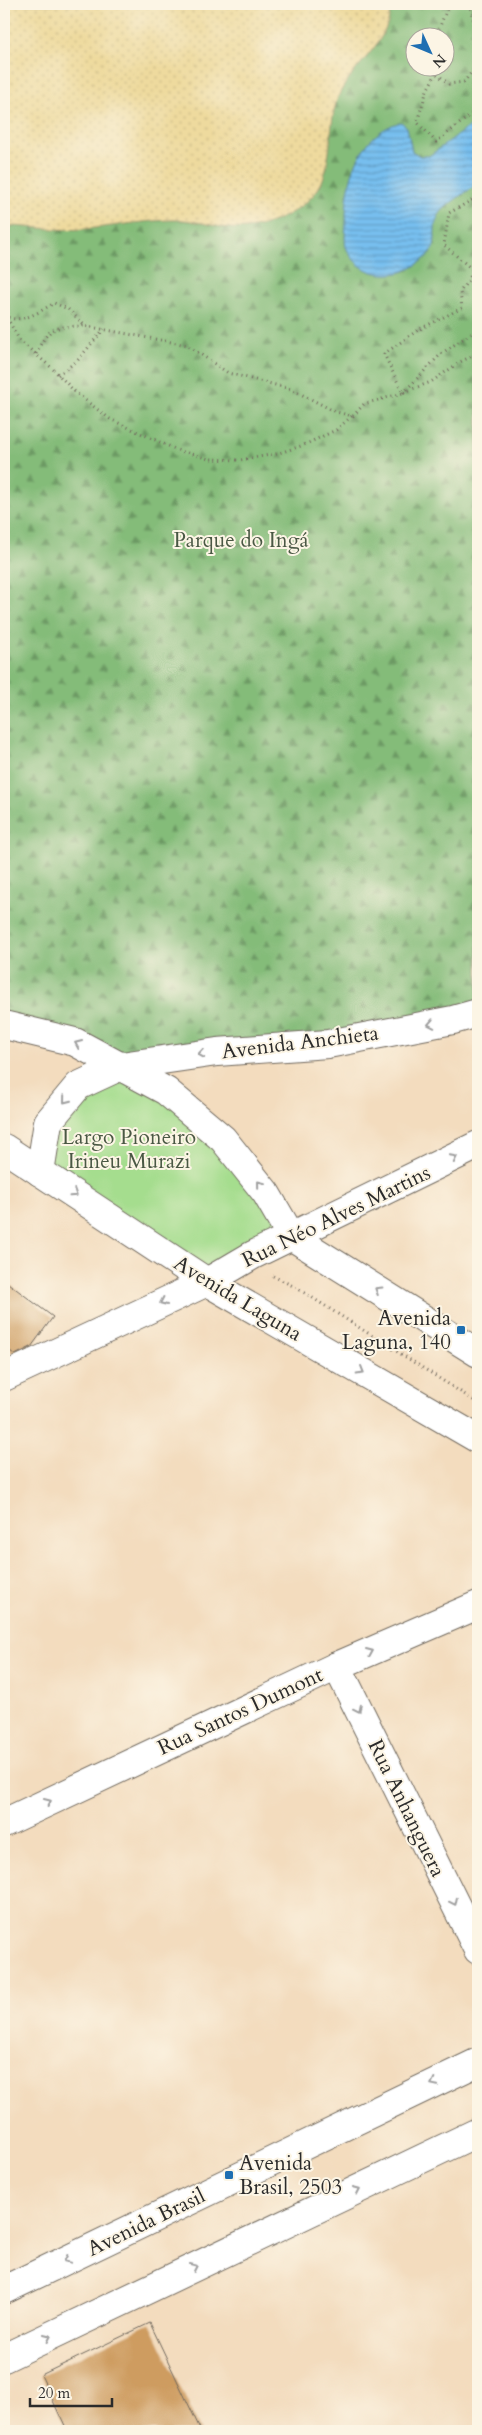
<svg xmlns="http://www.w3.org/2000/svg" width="482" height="2435" viewBox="0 0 482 2435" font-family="Cardo,serif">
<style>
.forest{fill:url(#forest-firs);stroke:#587452;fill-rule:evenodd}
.sand{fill:url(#sand-dots);stroke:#8c8264}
.park{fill:#a5dd8e;stroke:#68845c}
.water{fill:url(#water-rules);stroke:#51758d}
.building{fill:#ce9c61}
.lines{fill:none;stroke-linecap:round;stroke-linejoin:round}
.street-casing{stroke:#71695e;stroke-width:30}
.secondary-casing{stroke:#71695e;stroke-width:30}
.path{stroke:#71695e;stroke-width:3;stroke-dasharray:1 4;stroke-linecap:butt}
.street{stroke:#fff;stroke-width:28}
.secondary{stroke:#fff;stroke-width:28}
.oneway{stroke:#a0a0a0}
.poi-dot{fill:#1f6fb2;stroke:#fcf5e5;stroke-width:2}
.labels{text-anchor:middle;stroke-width:4;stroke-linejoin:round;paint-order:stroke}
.park-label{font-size:21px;fill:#4a5844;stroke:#fcf5e5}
.street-label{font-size:21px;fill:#2b2b2b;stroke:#fcf5e5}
.poi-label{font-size:21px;fill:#2b2b2b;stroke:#fcf5e5;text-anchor:end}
</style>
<defs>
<pattern id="forest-firs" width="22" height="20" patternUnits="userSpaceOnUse" patternTransform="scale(1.25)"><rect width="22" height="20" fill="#84bc79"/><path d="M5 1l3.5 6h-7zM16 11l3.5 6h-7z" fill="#6c9963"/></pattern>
<pattern id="sand-dots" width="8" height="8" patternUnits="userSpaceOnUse" patternTransform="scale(1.25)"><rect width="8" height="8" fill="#eeda9e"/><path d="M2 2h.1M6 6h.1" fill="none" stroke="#cb8" stroke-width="1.8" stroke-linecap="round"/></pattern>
<pattern id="water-rules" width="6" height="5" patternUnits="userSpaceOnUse" patternTransform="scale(1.25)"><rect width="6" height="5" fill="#77bfef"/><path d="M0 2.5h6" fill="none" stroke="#629bc2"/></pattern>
</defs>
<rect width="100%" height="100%" fill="#fcf5e5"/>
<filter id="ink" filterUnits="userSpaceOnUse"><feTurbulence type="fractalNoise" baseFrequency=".02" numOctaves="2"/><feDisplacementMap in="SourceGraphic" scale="10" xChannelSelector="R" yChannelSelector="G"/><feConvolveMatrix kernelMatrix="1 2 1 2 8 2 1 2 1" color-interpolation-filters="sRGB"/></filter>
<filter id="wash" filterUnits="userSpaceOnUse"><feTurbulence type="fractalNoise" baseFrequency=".0096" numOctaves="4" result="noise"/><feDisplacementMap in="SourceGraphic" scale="20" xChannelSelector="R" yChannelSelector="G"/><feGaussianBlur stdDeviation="1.12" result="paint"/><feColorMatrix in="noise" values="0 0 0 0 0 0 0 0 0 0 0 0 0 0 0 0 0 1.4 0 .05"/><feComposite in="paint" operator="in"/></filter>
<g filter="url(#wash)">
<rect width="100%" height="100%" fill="#f3dcbe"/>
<path class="forest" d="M4,4H478V1013L158,1061L4,1025ZM414,38H444V68H414Z"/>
<path class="sand" d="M4,4H390C394,40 351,66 338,97C327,126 334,169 316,192C301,211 270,226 247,228C227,231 204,222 183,220C150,219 118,226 85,229C61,231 34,227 10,226L4,223Z"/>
<polygon class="park" points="121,1066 166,1091 291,1236 207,1282 40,1172 48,1122"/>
<path class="water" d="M478,120V183C467,193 443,205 438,217C429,236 445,245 419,263C394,282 358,277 346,247C344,239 346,228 346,220C346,180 358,134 401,122L407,127L412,151L420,156H429Z"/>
<g id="blocks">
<g class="building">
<polygon points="4,1280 53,1317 31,1347 15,1355 4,1346"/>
<polygon points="150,2323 201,2431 67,2431 41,2375"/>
</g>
</g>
</g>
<g filter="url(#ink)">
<use href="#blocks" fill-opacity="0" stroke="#71695e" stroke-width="1"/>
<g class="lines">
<defs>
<g id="street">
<polyline points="4,1377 207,1282"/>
<polyline points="337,1666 478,1950"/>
</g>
<g id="secondary">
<polyline points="4,1025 75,1042 166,1091 223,1139 266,1193 291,1236 478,1353"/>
<polyline points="4,1148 207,1282 478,1439"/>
<polyline points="40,1172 48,1122 78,1086 121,1066 217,1052 328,1044 453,1020 478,1013"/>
<polyline points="207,1282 253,1255 478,1145"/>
<polyline points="4,1823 337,1666 478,1605"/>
<polyline points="4,2290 478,2062"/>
<polyline points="4,2358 478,2132"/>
</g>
</defs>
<use href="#street" class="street-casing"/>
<use href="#secondary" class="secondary-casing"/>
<g class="path">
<polyline points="469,4 478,36"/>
<polyline points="435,38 449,4"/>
<polyline points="436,68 436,74 427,90 417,122 436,142 472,114 478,112"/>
<polyline points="437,74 449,84 464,82 478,64"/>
<polyline points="472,114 478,95"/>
<polyline points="474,199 478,220"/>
<polyline points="474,271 478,258"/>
<path d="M4,315C19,326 41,311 54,303L68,309L85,326L187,345L228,373L291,389L336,412L353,416L364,404L403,393L384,354L418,330L462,308L460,292L474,271L444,245L449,213L474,199L478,194"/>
<polyline points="7,318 20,341 52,368 76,393 110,419 177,450 209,459 240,460 276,454 304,445 336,430 352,416"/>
<path d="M36,354C49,325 55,327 85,326"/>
<polyline points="58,375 77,361 104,329"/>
<polyline points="404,392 431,382 460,362 478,353"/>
<polyline points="403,393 442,353 478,329"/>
<polyline points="273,1276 297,1288 478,1403"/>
</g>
<use href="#street" class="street"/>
<use href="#secondary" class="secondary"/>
</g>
<defs><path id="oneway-chevron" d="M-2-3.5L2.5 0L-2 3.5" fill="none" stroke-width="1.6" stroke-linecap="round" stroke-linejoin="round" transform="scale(1.25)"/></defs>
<g class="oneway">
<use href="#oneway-chevron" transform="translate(431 1024) rotate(169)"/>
<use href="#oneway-chevron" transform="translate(78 1044) rotate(-156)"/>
<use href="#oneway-chevron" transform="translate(201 1054) rotate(171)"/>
<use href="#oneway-chevron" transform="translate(66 1100) rotate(129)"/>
<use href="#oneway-chevron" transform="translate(454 1158) rotate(-27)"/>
<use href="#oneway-chevron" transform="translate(260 1184) rotate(-129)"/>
<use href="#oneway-chevron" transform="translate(74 1194) rotate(33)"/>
<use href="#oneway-chevron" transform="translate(378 1290) rotate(-148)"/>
<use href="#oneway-chevron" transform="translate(163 1302) rotate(155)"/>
<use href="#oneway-chevron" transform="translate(361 1371) rotate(30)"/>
<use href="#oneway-chevron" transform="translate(370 1652) rotate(-23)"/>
<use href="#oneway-chevron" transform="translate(358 1709) rotate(64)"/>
<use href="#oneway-chevron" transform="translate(48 1802) rotate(-25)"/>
<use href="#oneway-chevron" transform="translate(454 1902) rotate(64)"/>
<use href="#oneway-chevron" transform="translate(434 2083) rotate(154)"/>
<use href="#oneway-chevron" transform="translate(357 2190) rotate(-25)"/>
<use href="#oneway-chevron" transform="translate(67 2260) rotate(154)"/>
<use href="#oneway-chevron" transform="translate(194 2267) rotate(-25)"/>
<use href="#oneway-chevron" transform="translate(48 2337) rotate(-25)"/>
</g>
</g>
<g class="poi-dot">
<rect x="456" y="1325" width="10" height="10" rx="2.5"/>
<rect x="224" y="2170" width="10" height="10" rx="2.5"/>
</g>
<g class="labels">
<g class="park-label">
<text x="241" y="547">Parque do Ingá</text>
<text x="129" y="1144">Largo Pioneiro<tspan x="129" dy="24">Irineu Murazi</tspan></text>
</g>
<g class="street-label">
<text transform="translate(300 1042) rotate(-7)" y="7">Avenida Anchieta</text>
<text transform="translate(336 1216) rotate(-26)" y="7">Rua Néo Alves Martins</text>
<text transform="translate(238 1298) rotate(31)" y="7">Avenida Laguna</text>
<text transform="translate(240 1711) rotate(-25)" y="7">Rua Santos Dumont</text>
<text transform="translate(407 1808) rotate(64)" y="7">Rua Anhanguera</text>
<text transform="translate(146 2222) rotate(-26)" y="7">Avenida Brasil</text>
</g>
<g class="poi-label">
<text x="451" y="1325">Avenida<tspan x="451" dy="24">Laguna, 140</tspan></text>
<text x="239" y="2170" text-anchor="start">Avenida<tspan x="239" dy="24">Brasil, 2503</tspan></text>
</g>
</g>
<rect width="482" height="2435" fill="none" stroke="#fcf5e5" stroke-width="20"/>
<g transform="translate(430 52) rotate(134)"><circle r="24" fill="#fcf5e5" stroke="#a8a49b"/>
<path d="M0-4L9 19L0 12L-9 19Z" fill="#1f6fb2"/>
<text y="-8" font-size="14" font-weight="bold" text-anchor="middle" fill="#2b2b2b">N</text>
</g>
<path d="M30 2398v8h82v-8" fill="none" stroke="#2b2b2b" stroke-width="2.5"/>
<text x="38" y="2398" font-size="15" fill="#2b2b2b" stroke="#fcf5e5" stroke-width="4" paint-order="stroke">20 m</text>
</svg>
